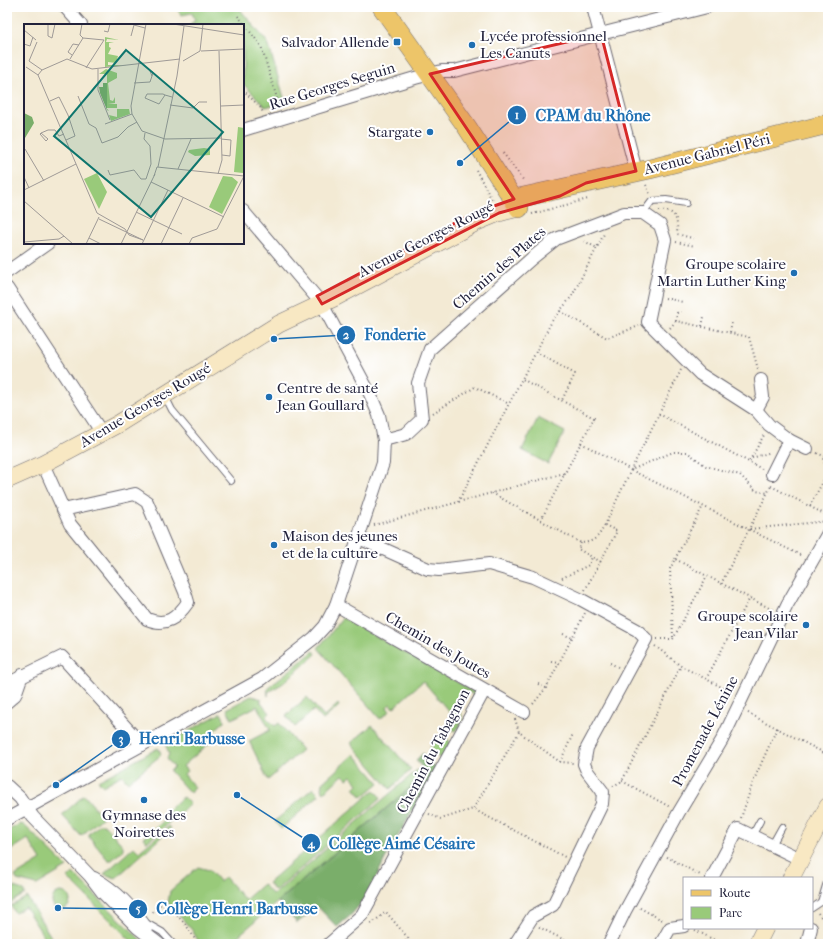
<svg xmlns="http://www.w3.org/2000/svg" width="835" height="951" viewBox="0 0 835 951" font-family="'IM FELL French Canon',serif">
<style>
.green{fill:#99ca7a;stroke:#5e765a}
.forest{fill:#7aae6a;stroke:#4e6852}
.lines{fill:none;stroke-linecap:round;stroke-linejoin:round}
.lane-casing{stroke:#6b6871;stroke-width:8}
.street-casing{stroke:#6b6871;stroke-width:14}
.secondary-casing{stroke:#6b6871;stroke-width:18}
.primary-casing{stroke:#6b6871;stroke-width:20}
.path{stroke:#6b6871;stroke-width:2;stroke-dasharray:1 3;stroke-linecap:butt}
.lane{stroke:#fff;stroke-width:6}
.street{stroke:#fff;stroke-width:12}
.secondary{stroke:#f8e8c3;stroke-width:17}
.primary{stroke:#edc569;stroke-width:19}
.marked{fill:#d62828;fill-opacity:0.2;stroke:#d62828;stroke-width:3;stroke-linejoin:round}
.poi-dot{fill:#1f6fb2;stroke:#fff;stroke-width:1.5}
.labels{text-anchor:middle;stroke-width:4;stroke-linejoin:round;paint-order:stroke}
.poi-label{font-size:15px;fill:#22223b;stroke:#fff;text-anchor:end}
.street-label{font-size:15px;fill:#22223b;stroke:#fff}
.inset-road{fill:none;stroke:#9f9a97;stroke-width:1}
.view{fill:#0f766e;fill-opacity:0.15;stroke:#0f766e;stroke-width:2}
.inset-edge{fill:none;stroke:#22223b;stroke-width:2}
.leader{fill:none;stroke:#1f6fb2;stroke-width:1.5}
.callout-dot{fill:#1f6fb2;stroke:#fff;stroke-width:1.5}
.mark-label{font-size:12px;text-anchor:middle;font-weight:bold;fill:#fff}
.callout-label{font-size:16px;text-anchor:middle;font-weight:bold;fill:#1f6fb2;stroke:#fff;stroke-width:4;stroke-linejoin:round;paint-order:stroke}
</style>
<rect width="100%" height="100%" fill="#fff"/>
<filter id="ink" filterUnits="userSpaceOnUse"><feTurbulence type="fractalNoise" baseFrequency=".025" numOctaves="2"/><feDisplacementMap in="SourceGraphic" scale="8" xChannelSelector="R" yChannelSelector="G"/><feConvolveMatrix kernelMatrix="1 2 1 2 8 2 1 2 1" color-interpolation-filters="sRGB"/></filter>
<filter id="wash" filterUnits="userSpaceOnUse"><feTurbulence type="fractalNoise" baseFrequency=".012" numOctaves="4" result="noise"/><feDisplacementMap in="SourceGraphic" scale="16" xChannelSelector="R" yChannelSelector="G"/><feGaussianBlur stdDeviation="0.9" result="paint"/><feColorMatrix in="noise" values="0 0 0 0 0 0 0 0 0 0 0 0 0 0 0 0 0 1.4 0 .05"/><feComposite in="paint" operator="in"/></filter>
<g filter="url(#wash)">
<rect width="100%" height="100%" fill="#f3ead4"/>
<g class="green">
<polygon points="174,7 238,7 268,43 285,101 266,107 243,84 243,25 189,25 195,20 192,13 182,15"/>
<polygon points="538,418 565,432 548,464 522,450"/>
<polygon points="343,618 475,692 476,695 471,702 473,694 463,690 461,698 459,697 454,703 460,710 463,720 456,731 451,729 458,722 423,681 393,708 390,704 387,707 390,711 380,719 318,648"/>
<polygon points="314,651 316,654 282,684 268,692 268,696 267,688"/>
<polygon points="251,696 262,699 260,701 270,713 266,717 275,726 279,723 302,750 268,780 249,741 270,730 257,706 232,719 227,709"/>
<polygon points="307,697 324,717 338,704 339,706 323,720 314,710 295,727 286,716"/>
<polygon points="221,713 225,721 209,735 213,740 183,766 187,771 184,774 195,788 190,793 170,771 174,767 167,759 169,753 165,744"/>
<polygon points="372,725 411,770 390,789 351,743"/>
<polygon points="444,735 450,742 444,759 440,759 430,747"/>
<polygon points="158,748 161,753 160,756 128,782 122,775 103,786 98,781"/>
<polygon points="354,754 379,783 362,797 354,788 358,784 351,776 347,779 343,775 324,792 321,789 322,783"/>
<polygon points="417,770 423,776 229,944 200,944 192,930 168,903 170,891 198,867 209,870 220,882 225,877 245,900 263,884 273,895"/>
<polygon points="313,788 319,795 281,829 275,821"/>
<polygon points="374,790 381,798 275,891 268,883"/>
<polygon points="84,795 103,817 81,836 62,815"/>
<polygon points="183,797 190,804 147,842 144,838 166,819 162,815"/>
<polygon points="20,824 24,825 67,867 37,885 17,880 15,876 41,860 28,839 8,852 7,831"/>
<polygon points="100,824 104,824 123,846 123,850 112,860 108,860 89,837 89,834"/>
<polygon points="169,826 171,828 116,878 104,874 134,847 139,852"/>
<polygon points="73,873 145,944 134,944 68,878"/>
<polygon points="7,885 23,890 25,894 7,905"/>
<circle cx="61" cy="901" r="9"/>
<polygon points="27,897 51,937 44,944 33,944 44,937 25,907 15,913 11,906"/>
</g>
<polygon class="forest" points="423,753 436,769 385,859 368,895 351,915 337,927 318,907 297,923 278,902 427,773 416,760"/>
</g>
<g filter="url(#ink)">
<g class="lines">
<defs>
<g id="lane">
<polyline points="643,213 652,201 666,200 686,203"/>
<polyline points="165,396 172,410 231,481"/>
<polyline points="752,836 760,821"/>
<polyline points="772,845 782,827"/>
<polyline points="821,902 828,879"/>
<polyline points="812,908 821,902 828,901"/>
<polyline points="146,923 162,932 173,944"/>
</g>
<g id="street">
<polyline points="65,7 81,25"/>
<polyline points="593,7 636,171"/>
<polyline points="243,130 415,78 442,71 454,71 707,7"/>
<polyline points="7,272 48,243"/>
<polyline points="7,288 102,433"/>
<polyline points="756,410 763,397 761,380"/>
<polyline points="384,440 406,434 422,419 418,383 430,349 531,259 556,239 624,213 643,213 660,225 665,240 648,322 700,374 756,410 769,425 789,440 772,474"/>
<polyline points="789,440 807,449"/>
<path d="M43,464L70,524L147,619C166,627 177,618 188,602L185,592L147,502L135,494L63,510"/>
<polyline points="359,538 428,569 439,570 489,564 533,577 580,599 637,630 646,639 587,748 584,764 587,771 603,792 602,804 553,905 533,916 515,944"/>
<polyline points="336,605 524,712"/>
<polyline points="7,684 62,657 142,745"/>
<polyline points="7,702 15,695 22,675"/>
<polyline points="7,786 20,798 33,817 90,876 103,893 138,928 159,944"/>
<polyline points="7,819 262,679 314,638 325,626 336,605 383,463 384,440 379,415 370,394 322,304 243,211"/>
<path d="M94,878C117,891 132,907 147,929"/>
<polyline points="712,878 738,829 800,859"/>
<polyline points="329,944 362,915 484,691"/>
<polyline points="609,944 625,911 679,812 722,740 787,605 828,533"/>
<polyline points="661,944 670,928 684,926"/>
<polyline points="807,944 811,928"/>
</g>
<g id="secondary">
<polyline points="7,480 43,464 118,424 279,324 336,297 477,222 499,213 518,208"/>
<polyline points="791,878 828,806"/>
<polyline points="757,944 765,928"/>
</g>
<g id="primary">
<polyline points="382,7 467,127 519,208"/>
<polyline points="514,199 650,169 828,124"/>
</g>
</defs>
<use href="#lane" class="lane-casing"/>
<use href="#street" class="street-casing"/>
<use href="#secondary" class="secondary-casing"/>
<use href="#primary" class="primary-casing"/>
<g class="path">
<polyline points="238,16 261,46 280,108"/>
<polyline points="243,90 261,108 263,113"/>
<polyline points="503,153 524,181"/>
<polyline points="476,170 492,200 494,199"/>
<polyline points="646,185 650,194"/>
<path d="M659,211C676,209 678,220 677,234L696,239"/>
<polyline points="532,214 588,199"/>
<polyline points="584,241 597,248"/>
<polyline points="676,242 695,246"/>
<polyline points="665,298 683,302"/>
<polyline points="560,311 607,338 639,326"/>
<polyline points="676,321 677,313 681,312"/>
<polyline points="702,326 704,317"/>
<polyline points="670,328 676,321 749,337 758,369"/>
<polyline points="730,332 732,322"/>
<polyline points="536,352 575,374 562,400"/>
<polyline points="681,370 631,470 802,556"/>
<polyline points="433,413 475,387 509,404"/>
<polyline points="659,414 749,462"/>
<polyline points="581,443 631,470"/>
<polyline points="817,453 828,458"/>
<polyline points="752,458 771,452"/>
<polyline points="762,469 749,462 764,435"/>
<polyline points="771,486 828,516"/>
<path d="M492,493L581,543C595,542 599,536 605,525"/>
<polyline points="458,502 552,321 572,296 605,232"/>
<polyline points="810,506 828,472 822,456"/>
<polyline points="541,520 565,473"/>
<polyline points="374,525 565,473 594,418 522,379"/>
<polyline points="750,529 828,521"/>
<polyline points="581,543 578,549 601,562"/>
<polyline points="675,559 703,506"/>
<polyline points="562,578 589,565 592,557"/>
<polyline points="721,584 771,486"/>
<polyline points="585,590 617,531 605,525 631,470 673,452 687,452 706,466 740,475 756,491 768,493"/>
<polyline points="563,634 572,638"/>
<polyline points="673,637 670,569 675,559 707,576"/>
<polyline points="657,639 673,639 707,576 773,610"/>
<polyline points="655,646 681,666 733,693"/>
<polyline points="551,661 559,662"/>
<polyline points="610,663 618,667"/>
<polyline points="706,679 750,598"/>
<polyline points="538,684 546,688"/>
<polyline points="533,704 546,688 585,613"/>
<polyline points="748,713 828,755"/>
<polyline points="515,719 519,732 560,762 573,763"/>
<polyline points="519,732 473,809 565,857"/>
<polyline points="560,762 573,734"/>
<polyline points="622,781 670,807"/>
<polyline points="613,786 622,781 681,666"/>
<polyline points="429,814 441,819 473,809"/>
<polyline points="741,818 753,782 777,728"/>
<polyline points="667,857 702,876"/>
<polyline points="640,908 662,920"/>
<path d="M153,912L157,904C174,907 191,929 197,944"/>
<polyline points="818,913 824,921"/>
<polyline points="371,924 386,912 408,938 401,944"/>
<polyline points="539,927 572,944"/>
<polyline points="695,930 722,944"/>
<polyline points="408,938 411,944"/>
</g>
<use href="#lane" class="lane"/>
<use href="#street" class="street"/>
<use href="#secondary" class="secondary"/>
<use href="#primary" class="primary"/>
</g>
</g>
<path class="marked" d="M601,34L636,171L586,183L560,196L499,213L322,304L317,296L474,213L514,199L430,74Z"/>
<g class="poi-dot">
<rect x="393" y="38" width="8" height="8" rx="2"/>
<circle cx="472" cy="45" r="4"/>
<circle cx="430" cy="132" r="4"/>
<circle cx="794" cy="273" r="4"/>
<circle cx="269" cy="397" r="4"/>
<circle cx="274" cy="545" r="4"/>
<circle cx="806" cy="625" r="4"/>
<circle cx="144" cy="800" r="4"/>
</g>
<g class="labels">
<g class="poi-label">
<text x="480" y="41" text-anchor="start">Lycée professionnel<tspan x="480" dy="17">Les Canuts</tspan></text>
<text x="389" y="47">Salvador Allende</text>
<text x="422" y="137">Stargate</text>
<text x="786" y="269">Groupe scolaire<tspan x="786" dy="17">Martin Luther King</tspan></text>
<text x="277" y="393" text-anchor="start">Centre de santé<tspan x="277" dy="17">Jean Goullard</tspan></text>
<text x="282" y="541" text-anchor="start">Maison des jeunes<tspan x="282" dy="17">et de la culture</tspan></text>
<text x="798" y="621">Groupe scolaire<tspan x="798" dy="17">Jean Vilar</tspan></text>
<text x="144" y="820" text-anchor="middle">Gymnase des<tspan x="144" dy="17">Noirettes</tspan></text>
</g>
<g class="street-label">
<text transform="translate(332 86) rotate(-17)" y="5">Rue Georges Seguin</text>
<text transform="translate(707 154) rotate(-14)" y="5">Avenue Gabriel Péri</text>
<text transform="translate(426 239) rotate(-27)" y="5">Avenue Georges Rougé</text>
<text transform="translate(499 268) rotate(-41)" y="5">Chemin des Plates</text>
<text transform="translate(145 405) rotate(-31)" y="5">Avenue Georges Rougé</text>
<text transform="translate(438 645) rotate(30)" y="5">Chemin des Joutes</text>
<text transform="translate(705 731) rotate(-62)" y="5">Promenade Lénine</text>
<text transform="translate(433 751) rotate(-62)" y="5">Chemin du Tabagnon</text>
</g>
</g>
<g transform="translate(24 24)">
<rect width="220" height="220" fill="#f3ead4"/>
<path d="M81,13L95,16L83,15L82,18H90L85,19V23L87,24L84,30L94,32L92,39L84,38V41H103L81,43ZM82,45L93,49V54L84,59L86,76L89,77L91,73V79L84,80H93V84H83V50H75ZM93,85H105L106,90L87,97L85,91L93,93ZM214,103L220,104L219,149L210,148ZM180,124L186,125V131L171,132L164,128L165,126ZM73,149L83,168L75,185L60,155ZM199,152L208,153L214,158L198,190L185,183Z" fill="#99ca7a"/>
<path d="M79,59H83V85L85,87L83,86L76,69L75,63H79ZM0,89L8,93L10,99L1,114Z" fill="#7aae6a"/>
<path class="inset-road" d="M24,0V12L28,14L31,0M58,0L56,11L59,14M122,0L107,82L108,90L118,107L141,115L197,114M149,0L220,11M0,6L12,16M80,7L84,8L86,0M107,12L110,1L121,4M59,14L80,16L62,44M0,20L6,22L9,13M177,27L220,25M48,31L44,28L49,20L55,21M46,35L59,14M5,37L13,18M5,37L18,46M159,37L176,27L179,0M2,43L14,51L18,46M74,45V66L86,96M18,46L43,35L68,45L156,35M14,51L73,189L101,205L105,211L119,216M110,59L126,58L128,52L129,48L126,47L128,52M141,71L135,80L121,74L123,70H139L141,71L148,73M54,72L65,100L72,104L78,119L94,113L104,103L113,98M26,77L35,73L44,91L51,112L42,116M146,81L169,84L175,78H183M197,82L220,81M81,100L108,90M17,109L24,115L22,117L16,110L17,109L24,106H31L35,112L40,110M197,115L207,116L206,132L198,131M1,125L20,157M134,143L153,52L160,2M154,145L167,115M84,146L86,151L110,146L117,155H122L127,140L126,122L120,115L121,109M194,150L198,136L195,27M130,152L133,143L220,152M0,153L5,164M127,158L200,193M0,166L52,140M0,177L49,220M112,188L158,210M75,195L119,216M65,214L77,220M0,218L35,215L40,212M62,220L75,193M97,220L131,150M118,220L144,166M137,220L159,174M165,220L168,214L193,205L220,152"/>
<path class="view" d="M102,26L199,108L127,193L30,112Z"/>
<rect width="220" height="220" class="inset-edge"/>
</g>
<path class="leader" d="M460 163L517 115M274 339L346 335M56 785L121 739M237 795L311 843M58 908L138 909"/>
<g class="callout-dot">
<circle cx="460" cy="163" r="4"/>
<circle cx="274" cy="339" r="4"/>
<circle cx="56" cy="785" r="4"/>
<circle cx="237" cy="795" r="4"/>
<circle cx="58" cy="908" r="4"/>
<circle cx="517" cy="115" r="10"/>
<circle cx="346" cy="335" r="10"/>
<circle cx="121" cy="739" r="10"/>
<circle cx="311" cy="843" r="10"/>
<circle cx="138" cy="909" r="10"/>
</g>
<g class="mark-label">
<text x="517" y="119">1</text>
<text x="346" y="339">2</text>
<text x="121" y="743">3</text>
<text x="311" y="848">4</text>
<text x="138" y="913">5</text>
</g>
<g class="callout-label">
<text x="593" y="121">CPAM du Rhône</text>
<text x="395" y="340">Fonderie</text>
<text x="192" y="744">Henri Barbusse</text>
<text x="402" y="849">Collège Aimé Césaire</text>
<text x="237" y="914">Collège Henri Barbusse</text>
</g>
<rect width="835" height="951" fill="none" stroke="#fff" stroke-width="24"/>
<rect x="683" y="877" width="130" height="52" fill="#ffffff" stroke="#a7a7b1"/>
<rect x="691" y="890" width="20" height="6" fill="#edc569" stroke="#a7a7b1"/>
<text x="719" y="897" font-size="12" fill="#22223b">Route</text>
<rect x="691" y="907" width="20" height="12" fill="#99ca7a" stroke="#a7a7b1"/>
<text x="719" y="917" font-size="12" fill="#22223b">Parc</text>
</svg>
